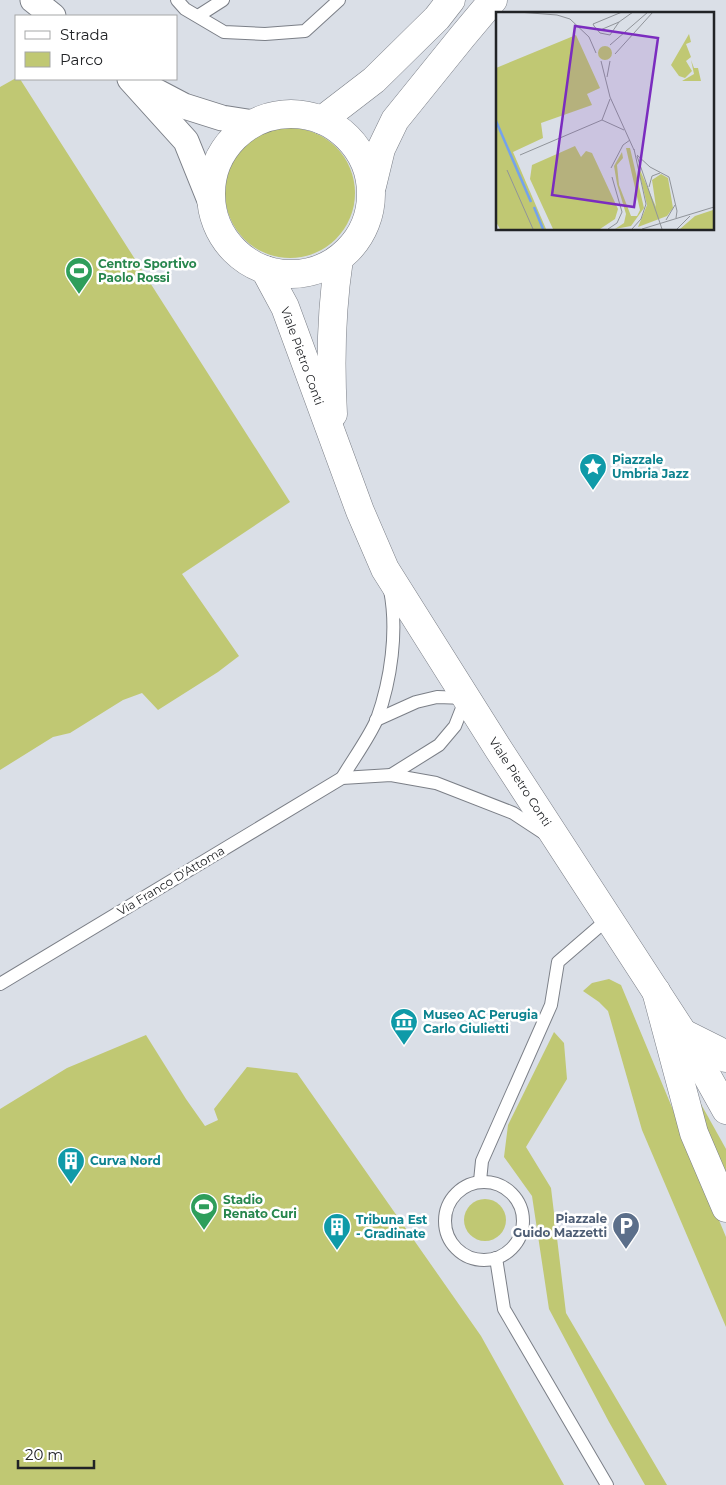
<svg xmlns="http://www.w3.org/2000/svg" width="726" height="1485" viewBox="0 0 726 1485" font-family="Montserrat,sans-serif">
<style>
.green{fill:#c0c873}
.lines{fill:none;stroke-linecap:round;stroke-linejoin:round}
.service-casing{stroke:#7b7f87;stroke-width:14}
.minor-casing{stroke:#7b7f87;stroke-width:27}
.tertiary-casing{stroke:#7b7f87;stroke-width:29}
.secondary-casing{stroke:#7b7f87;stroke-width:29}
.service{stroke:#fff;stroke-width:12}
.minor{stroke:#fff;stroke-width:25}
.tertiary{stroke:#fff;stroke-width:28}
.secondary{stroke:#fff;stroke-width:28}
.labels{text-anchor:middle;stroke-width:5;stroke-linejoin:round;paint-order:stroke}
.leisure-label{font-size:12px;font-weight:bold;fill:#27864d;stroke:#fff;text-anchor:start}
.street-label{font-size:12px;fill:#212326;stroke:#fff}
.culture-label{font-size:12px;font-weight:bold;fill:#0d838f;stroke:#fff;text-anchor:start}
.service-label{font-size:12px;font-weight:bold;fill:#4e5e75;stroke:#fff;text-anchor:end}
.inset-river{fill:none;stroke:#74a2ec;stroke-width:2.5}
.inset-road{fill:none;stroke:#90949a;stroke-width:1}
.view{fill:#7b2cbf;fill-opacity:0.15;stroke:#7b2cbf;stroke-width:2.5}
.inset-edge{fill:none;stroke:#212326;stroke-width:2.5}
</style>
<rect width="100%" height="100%" fill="#dadfe7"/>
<g class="green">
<polygon points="16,78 20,79 290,502 182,574 239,656 218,672 158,710 142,693 123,700 70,733 53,737 0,770 0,87"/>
<circle cx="290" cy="193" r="65"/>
<polygon points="609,979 621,985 726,1237 726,1327 642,1130 608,1011 599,1002 583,991 592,983"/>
<polygon points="554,1032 564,1043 567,1079 526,1147 551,1188 566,1313 667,1485 645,1485 609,1422 549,1309 532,1196 504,1157 508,1125"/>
<polygon points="146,1035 186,1099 205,1126 218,1120 214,1109 247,1067 297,1073 481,1336 564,1485 0,1485 0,1109 67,1068"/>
<polygon points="692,1088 726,1149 726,1174 695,1104"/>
<circle cx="485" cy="1220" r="21"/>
</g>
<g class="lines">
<defs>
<g id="service">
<polyline points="177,0 185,9 224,32 265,34 305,31 339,0"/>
<polyline points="198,16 223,0"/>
<polyline points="376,720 416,702 437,697 466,698 455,726 439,745 391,775"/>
<path d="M342,778C352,761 370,736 377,719C391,680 398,631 390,590"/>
<polyline points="0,984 342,778 391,775 436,783 513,813 545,834"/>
<polyline points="480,1181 482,1161 551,1005 558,962 609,918"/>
<circle cx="484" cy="1221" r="39"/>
<polyline points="496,1258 504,1309 607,1485"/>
</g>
<g id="minor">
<polyline points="33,0 53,16"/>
<polyline points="130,79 186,141 211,203"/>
<polyline points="144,85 184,106 222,118 254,123"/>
</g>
<g id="tertiary">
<circle cx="291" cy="194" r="80"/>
<polyline points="322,120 374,80 437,18 451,0"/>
<polyline points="372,186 381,149 395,120 462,37 493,0"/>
<polyline points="265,270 285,307 360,511 385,569 499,750 683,1033 726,1110"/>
<path d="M333,414C330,361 331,312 339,259"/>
</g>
<g id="secondary">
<polyline points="656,991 694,1133 726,1208"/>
<polyline points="683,1033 717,1050 726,1058"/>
</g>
</defs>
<use href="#service" class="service-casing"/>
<use href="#minor" class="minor-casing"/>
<use href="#tertiary" class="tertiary-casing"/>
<use href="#secondary" class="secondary-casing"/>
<use href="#service" class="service"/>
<use href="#minor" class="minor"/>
<use href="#tertiary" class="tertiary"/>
<use href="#secondary" class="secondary"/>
</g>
<defs>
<symbol id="stadium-pin" viewBox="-11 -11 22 30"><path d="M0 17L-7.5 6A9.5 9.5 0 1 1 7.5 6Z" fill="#2e9e5b" stroke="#fff"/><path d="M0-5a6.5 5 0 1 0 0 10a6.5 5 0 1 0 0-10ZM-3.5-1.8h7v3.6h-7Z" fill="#fff"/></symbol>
<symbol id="sight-pin" viewBox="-11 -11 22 30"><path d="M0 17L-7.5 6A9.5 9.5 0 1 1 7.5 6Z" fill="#0f9aa8" stroke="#fff"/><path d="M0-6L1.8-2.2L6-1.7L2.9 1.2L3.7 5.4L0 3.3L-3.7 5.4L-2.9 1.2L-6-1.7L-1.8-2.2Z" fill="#fff"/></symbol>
<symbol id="museum-pin" viewBox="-11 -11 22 30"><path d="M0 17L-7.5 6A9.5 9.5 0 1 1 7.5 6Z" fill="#0f9aa8" stroke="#fff"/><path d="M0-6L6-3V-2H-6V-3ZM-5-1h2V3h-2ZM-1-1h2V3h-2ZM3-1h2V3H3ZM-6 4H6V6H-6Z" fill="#fff"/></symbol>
<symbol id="building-pin" viewBox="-11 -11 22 30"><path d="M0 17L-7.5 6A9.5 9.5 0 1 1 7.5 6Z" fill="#0f9aa8" stroke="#fff"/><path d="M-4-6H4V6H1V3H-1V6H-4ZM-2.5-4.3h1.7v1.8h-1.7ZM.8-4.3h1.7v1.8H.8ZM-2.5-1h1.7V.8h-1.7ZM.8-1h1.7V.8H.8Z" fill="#fff"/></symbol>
<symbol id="parking-pin" viewBox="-11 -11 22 30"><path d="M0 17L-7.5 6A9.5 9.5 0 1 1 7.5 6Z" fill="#5c6f8a" stroke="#fff"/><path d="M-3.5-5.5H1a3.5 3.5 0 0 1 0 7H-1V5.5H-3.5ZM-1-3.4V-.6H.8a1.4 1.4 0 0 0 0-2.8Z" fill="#fff"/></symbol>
</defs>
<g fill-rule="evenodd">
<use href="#stadium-pin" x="63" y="255" width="32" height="43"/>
<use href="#sight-pin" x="577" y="451" width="32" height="43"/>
<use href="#museum-pin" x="388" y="1006" width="32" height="43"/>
<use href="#building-pin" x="55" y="1145" width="32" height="43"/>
<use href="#stadium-pin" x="188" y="1191" width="32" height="43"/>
<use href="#parking-pin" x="610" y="1210" width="32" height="43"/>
<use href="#building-pin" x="321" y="1211" width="32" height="43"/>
</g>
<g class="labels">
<g class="leisure-label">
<text x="98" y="268">Centro Sportivo<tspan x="98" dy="14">Paolo Rossi</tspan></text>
<text x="223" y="1204">Stadio<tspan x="223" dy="14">Renato Curi</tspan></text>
</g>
<g class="street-label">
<text transform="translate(302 356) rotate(70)" y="4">Viale Pietro Conti</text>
<text transform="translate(520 782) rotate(57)" y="4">Viale Pietro Conti</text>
<text transform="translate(171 881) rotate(-31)" y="4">Via Franco D'Attoma</text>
</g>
<g class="culture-label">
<text x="612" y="464">Piazzale<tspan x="612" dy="14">Umbria Jazz</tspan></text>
<text x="423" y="1019">Museo AC Perugia<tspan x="423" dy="14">Carlo Giulietti</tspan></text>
<text x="90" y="1165">Curva Nord</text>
<text x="356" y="1224">Tribuna Est<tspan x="356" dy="14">- Gradinate</tspan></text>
</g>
<g class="service-label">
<text x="607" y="1223">Piazzale<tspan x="607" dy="14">Guido Mazzetti</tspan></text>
</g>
</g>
<g transform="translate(496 12)">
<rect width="218" height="218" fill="#dadfe7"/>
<path d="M193,22L195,30L190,32L195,45L190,49L196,59L189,66L183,64L175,53ZM80,23L104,76L91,82L96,93L45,111L47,126L17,140L50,217H4L0,210V56ZM102 41a7 7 0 1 1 14 0a7 7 0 1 1-14 0ZM195,48L198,56H202L205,69H186L198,62ZM79,134L85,145L90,139L96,141L122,197L119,207L104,217H57L34,167L36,153ZM130,136H134L148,196L135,214L119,217L128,211L130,202L121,172L118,154L126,140L127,146L121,153L123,173L135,204H141L144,198ZM141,151L160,195L156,168L165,162L172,166L177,196L171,204L142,215L151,193ZM217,198V217H184L199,204Z" fill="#c0c873"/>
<path class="inset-river" d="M0,109L35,190M38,195L47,217"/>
<path class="inset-road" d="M22,0L61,3L74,7L93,25L100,41M126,0L97,12L98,14L104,21L114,23L123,10L137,0M102,19L123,10M114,33L152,0M119,42L157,0M105,49L114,85L138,138M111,65L114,49M106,108L114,87M24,143L106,108L128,118M141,143L154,155L173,165L181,199L180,206M141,144L166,217M115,156L127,133L134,128M11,158L37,217M153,175L156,164L164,161M170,208L179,193M112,217L121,211L126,200L116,165M136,217L145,207L150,192L138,137M146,217L218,195M181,217L194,204"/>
<path class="view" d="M79,14L162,26L138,195L56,183Z"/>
<rect width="218" height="218" class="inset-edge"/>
</g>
<rect x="15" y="15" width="162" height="65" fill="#ffffff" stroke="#a6a7a8"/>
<rect x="25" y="31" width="25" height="8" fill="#ffffff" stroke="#a6a7a8"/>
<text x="60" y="40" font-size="15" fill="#212326">Strada</text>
<rect x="25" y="52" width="25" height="15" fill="#c0c873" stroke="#a6a7a8"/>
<text x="60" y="65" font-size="15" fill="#212326">Parco</text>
<path d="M18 1460v8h76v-8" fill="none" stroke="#212326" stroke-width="2.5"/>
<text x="25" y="1460" font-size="15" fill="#212326" stroke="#ffffff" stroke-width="4" paint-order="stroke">20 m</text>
</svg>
